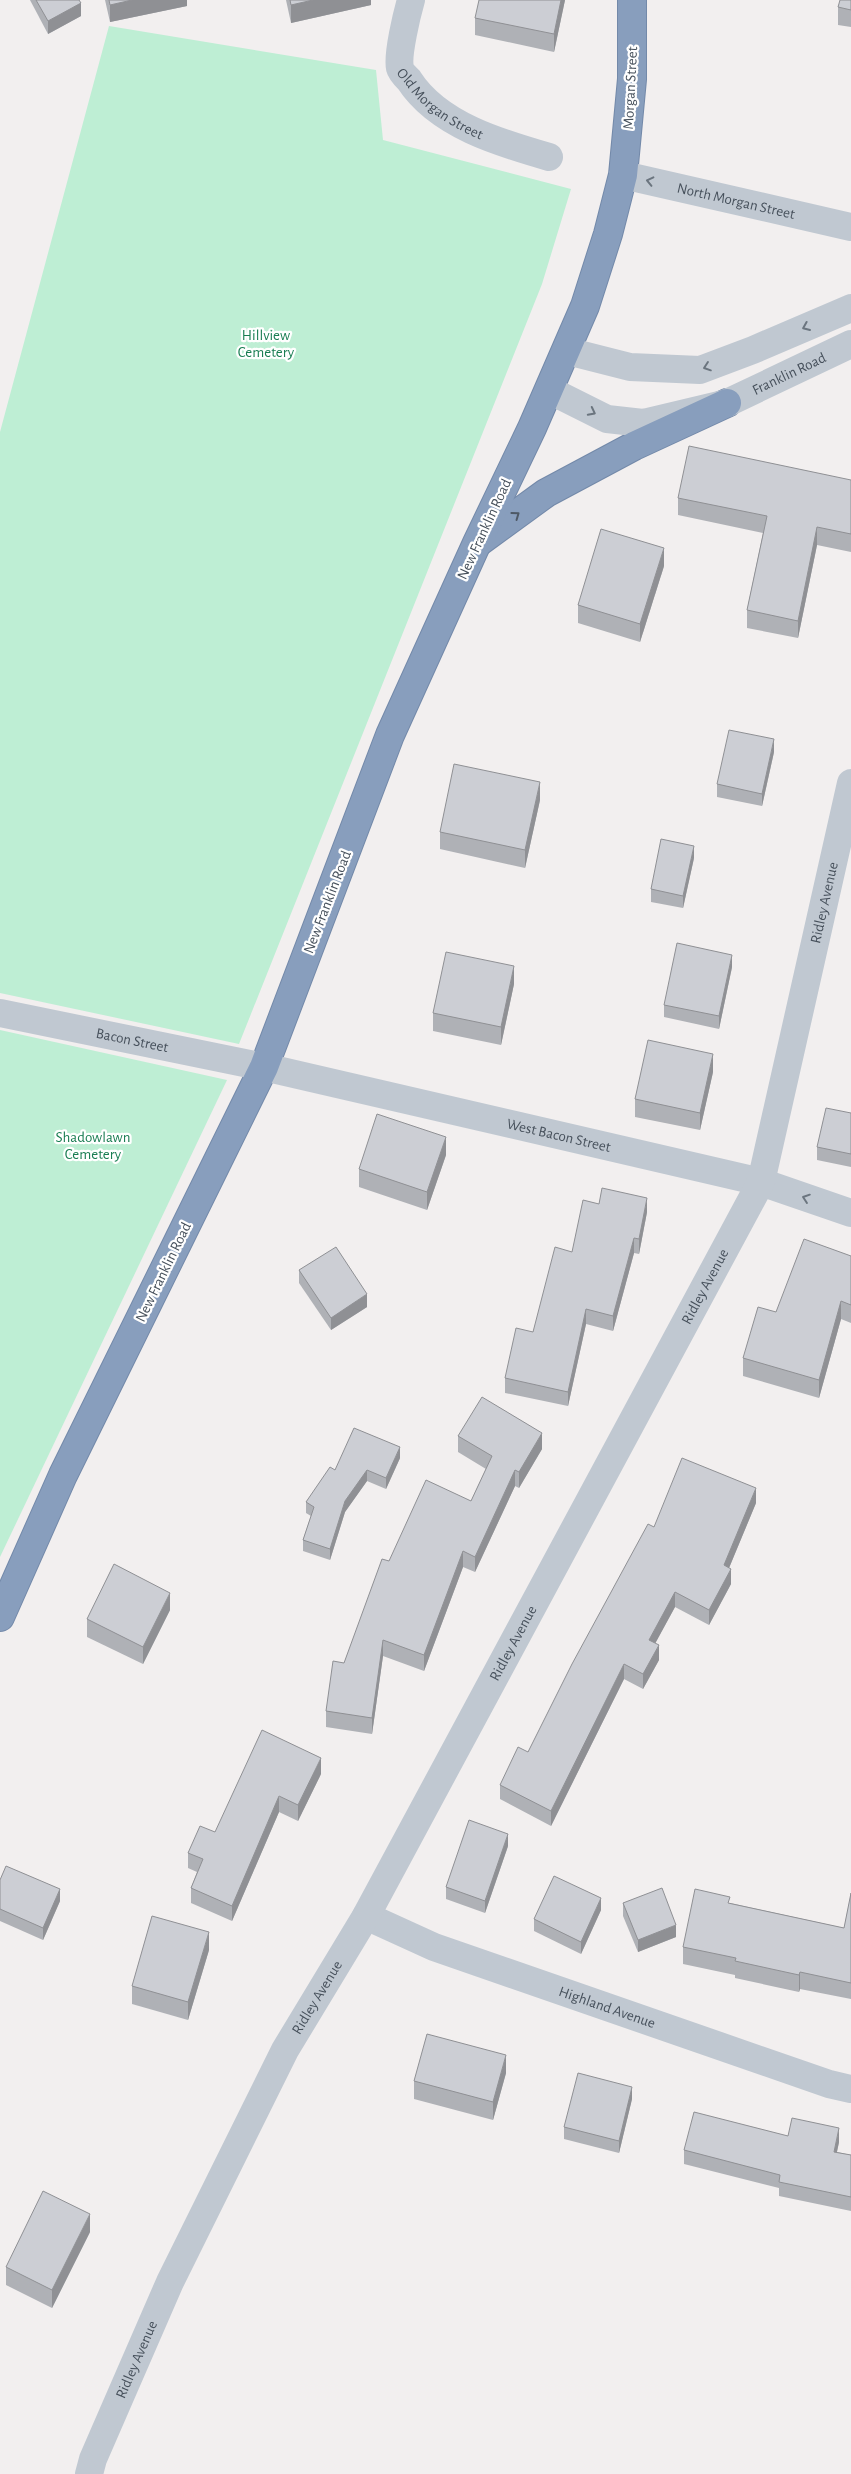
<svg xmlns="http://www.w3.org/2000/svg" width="851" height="2474" viewBox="0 0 851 2474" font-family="'Alegreya Sans',sans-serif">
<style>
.green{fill:#beeed4}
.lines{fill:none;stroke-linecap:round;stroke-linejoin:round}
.highway-casing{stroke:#7389a9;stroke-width:30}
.minor{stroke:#c0c8d1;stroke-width:28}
.highway{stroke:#889ebd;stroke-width:28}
.wall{fill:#afb1b6}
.shaded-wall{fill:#8f9094}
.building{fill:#ccced4;stroke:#8f9094}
.oneway{stroke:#6b757f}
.oneway2{stroke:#4e5966}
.labels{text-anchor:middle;stroke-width:4.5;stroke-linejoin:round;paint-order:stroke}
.street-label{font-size:15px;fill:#47515c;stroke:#fff}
.park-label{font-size:15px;fill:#197d52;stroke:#fff}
</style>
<rect width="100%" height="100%" fill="#f2efef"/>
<g class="green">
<polygon points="109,26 376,70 383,140 571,189 542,284 239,1044 0,993 0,432"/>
<polygon points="0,1030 227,1080 0,1557"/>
</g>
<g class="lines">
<defs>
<g id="highway">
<polyline points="480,541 546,493 634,446 727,403"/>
<polyline points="0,1617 63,1475 264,1067 390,735 477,543 532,428 585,306 608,234 623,175 632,79 632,0"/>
</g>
</defs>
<use href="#highway" class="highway-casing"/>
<g class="minor">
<path id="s1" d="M411,0C407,14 397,55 400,68C401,72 406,77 409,80C438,125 500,143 549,157"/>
<path id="s2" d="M623,175L851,227"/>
<polyline points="567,351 630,367 700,370 753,350 851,308"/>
<path id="s3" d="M549,390L607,419L643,423L727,403L851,344"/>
<path id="s4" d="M0,1013L264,1067L761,1182L851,1213"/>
<path id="s5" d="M366,1916L434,1947L829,2084L851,2089"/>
<path id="s6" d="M89,2474L93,2459L170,2282L285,2050L366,1916L761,1182L851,783"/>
</g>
<use href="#highway" class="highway"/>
</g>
<g class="wall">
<polygon points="30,0 79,0 81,16 48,34"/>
<polygon points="105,0 187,0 187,6 110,22"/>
<polygon points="286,0 371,0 371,5 291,23"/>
<polygon points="565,0 554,52 475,35 475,18"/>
<polygon points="851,0 851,27 838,25 838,7"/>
<polygon points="851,480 851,552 817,545 798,638 747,628 747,610 763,533 678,515 678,498"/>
<polygon points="664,566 640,642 578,623 578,605"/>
<polygon points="774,752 762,806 717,797 717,784"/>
<polygon points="540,800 525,868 440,849 440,832"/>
<polygon points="694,858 683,908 651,902 651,889"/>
<polygon points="732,967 719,1029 664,1017 664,1005"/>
<polygon points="514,984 501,1045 433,1031 433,1013"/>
<polygon points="713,1072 700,1130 635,1117 635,1099"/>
<polygon points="851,1113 851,1167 817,1160 817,1147"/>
<polygon points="446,1155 427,1210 359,1187 359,1169"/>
<polygon points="599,1204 647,1212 639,1254 634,1253 613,1331 586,1324 568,1406 505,1393 505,1378 533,1332 572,1252"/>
<polygon points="851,1256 851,1323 841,1319 819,1398 743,1376 743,1358 776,1312"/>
<polygon points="299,1270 367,1307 331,1330 299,1283"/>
<polygon points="458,1436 542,1449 519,1488 515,1486 475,1572 463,1567 424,1671 383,1656 372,1734 326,1727 326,1711 344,1663 389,1561 471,1501 486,1469 458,1452"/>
<polygon points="400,1458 386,1489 367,1481 345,1512 330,1560 303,1551 303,1540 311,1516 306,1513 306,1502 335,1470"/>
<polygon points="756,1503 729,1568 731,1584 709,1625 675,1607 655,1643 659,1660 643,1689 624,1679 551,1826 500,1799 500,1785 528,1752 654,1527"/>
<polygon points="170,1610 143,1664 87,1637 87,1619"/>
<polygon points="321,1774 298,1821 279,1812 232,1921 191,1903 191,1888 197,1872 188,1868 188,1853 215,1832"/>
<polygon points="508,1846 485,1913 446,1899 446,1887"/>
<polygon points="0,1880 60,1901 43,1940 0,1921"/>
<polygon points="851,1893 851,1999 800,1989 799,1992 735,1978 735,1975 683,1964 683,1947 730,1903 844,1928"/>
<polygon points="623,1903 676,1937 638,1952 623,1916"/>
<polygon points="601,1910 581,1954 534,1931 534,1919"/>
<polygon points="209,1950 188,2020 132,2004 132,1986"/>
<polygon points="506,2073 493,2120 414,2099 414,2081"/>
<polygon points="632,2099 619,2153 564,2139 564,2127"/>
<polygon points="788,2136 839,2142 837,2152 851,2155 851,2211 779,2196 779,2188 684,2164 684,2150"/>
<polygon points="90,2232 52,2308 6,2285 6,2267"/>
</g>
<g class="shaded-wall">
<polygon points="132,0 187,0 187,6 110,22 110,5"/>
<polygon points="313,0 371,0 371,5 291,23 291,5"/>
<polygon points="561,0 565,0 554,52 554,34"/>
<polygon points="81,3 81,16 48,34 48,21"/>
<polygon points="817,527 817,545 798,638 798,621"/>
<polygon points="664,548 664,566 640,642 640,624"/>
<polygon points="774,739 774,752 762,806 762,794"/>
<polygon points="540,782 540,800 525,868 525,850"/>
<polygon points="694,846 694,858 683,908 683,896"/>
<polygon points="732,955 732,967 719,1029 719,1016"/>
<polygon points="514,966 514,984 501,1045 501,1027"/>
<polygon points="713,1054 713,1072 700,1130 700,1113"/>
<polygon points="446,1137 446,1155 427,1210 427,1192"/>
<polygon points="647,1198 647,1212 639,1254 639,1239"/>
<polygon points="634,1238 634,1253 613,1331 613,1316"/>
<polygon points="367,1294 367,1307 331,1330 331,1318"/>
<polygon points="841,1301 841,1319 819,1398 819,1380"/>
<polygon points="586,1309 586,1324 568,1406 568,1392"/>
<polygon points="542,1433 542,1449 519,1488 519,1472"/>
<polygon points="400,1447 400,1458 386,1489 386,1478"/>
<polygon points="367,1470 367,1481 345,1512 330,1560 330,1549 345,1501"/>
<polygon points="515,1470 515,1486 475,1572 475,1557"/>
<polygon points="756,1488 756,1503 724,1580 724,1565"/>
<polygon points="463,1551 463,1567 424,1671 424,1655"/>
<polygon points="731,1569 731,1584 709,1625 709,1610"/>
<polygon points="675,1592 675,1607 649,1655 649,1640"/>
<polygon points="170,1593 170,1610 143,1664 143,1647"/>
<polygon points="383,1640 383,1656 372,1734 372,1718"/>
<polygon points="659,1645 659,1660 643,1689 643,1674"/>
<polygon points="624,1664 624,1679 551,1826 551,1811"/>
<polygon points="321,1758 321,1774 298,1821 298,1805"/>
<polygon points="279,1796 279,1812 232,1921 232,1906"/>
<polygon points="508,1834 508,1846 485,1913 485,1901"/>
<polygon points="60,1889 60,1901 43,1940 43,1928"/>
<polygon points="601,1898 601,1910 581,1954 581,1942"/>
<polygon points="676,1925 676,1937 638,1952 638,1940"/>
<polygon points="209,1932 209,1950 188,2020 188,2002"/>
<polygon points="800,1972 800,1989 799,1992 799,1975"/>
<polygon points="506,2055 506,2073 493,2120 493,2102"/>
<polygon points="632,2087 632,2099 619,2153 619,2141"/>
<polygon points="839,2128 839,2142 834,2165 834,2152"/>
<polygon points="90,2214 90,2232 52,2308 52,2290"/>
</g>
<g class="building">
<polygon points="36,0 79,0 81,3 48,21"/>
<polygon points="109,0 132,0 110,5"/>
<polygon points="290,0 313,0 291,5"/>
<polygon points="479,0 561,0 554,34 475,18"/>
<polygon points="840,0 851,0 851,10 838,7"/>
<polygon points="689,446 851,480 851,534 817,527 798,621 747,610 767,516 678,498"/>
<polygon points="601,529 664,548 640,624 578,605"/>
<polygon points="729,730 774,739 762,794 717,784"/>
<polygon points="454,764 540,782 525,850 440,832"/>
<polygon points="661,839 694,846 683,896 651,889"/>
<polygon points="677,943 732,955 719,1016 664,1005"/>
<polygon points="446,952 514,966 501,1027 433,1013"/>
<polygon points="648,1040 713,1054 700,1113 635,1099"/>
<polygon points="826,1108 851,1113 851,1154 817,1147"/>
<polygon points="377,1114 446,1137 427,1192 359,1169"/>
<polygon points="602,1188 647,1198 639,1239 634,1238 613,1316 586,1309 568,1392 505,1378 516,1328 533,1332 555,1247 572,1252 583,1200 599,1204"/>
<polygon points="804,1239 851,1256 851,1305 841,1301 819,1380 743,1358 758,1307 776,1312"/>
<polygon points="336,1247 367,1294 331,1318 299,1270"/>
<polygon points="482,1397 542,1433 519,1472 515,1470 475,1557 463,1551 424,1655 383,1640 372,1718 326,1711 333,1661 344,1663 382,1559 389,1561 426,1480 471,1501 492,1456 458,1436"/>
<polygon points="354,1428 400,1447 386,1478 367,1470 345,1501 330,1549 303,1540 314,1507 306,1502 330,1467 335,1470"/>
<polygon points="682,1458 756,1488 724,1565 731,1569 709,1610 675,1592 649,1640 659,1645 643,1674 624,1664 551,1811 500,1785 518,1747 528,1752 572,1664 648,1524 654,1527"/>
<polygon points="114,1564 170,1593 143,1647 87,1619"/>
<polygon points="262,1730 321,1758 298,1805 279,1796 232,1906 191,1888 203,1859 188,1853 200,1826 215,1832"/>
<polygon points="469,1820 508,1834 485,1901 446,1887"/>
<polygon points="6,1866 60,1889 43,1928 0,1909 0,1880"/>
<polygon points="554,1876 601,1898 581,1942 534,1919"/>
<polygon points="662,1888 676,1925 638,1940 623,1903"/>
<polygon points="695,1889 730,1897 728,1903 844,1928 851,1893 851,1983 800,1972 799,1975 735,1961 736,1958 683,1947"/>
<polygon points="152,1916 209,1932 188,2002 132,1986"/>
<polygon points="427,2034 506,2055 493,2102 414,2081"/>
<polygon points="578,2073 632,2087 619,2141 564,2127"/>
<polygon points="694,2112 788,2136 792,2118 839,2128 834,2152 851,2155 851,2197 779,2182 780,2175 684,2150"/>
<polygon points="43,2191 90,2214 52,2290 6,2267"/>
</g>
<defs><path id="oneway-chevron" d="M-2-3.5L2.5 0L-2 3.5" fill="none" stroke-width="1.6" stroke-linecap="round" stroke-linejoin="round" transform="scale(1.25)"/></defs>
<g class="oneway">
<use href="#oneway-chevron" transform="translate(650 181) rotate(-167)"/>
<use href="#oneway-chevron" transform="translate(806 327) rotate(157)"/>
<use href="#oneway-chevron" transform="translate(707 367) rotate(161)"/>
<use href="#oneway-chevron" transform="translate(592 412) rotate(27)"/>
<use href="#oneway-chevron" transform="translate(806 1198) rotate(-161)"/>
</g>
<use class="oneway2" href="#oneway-chevron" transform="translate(516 515) rotate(-36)"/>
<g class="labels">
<g class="street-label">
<text transform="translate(630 88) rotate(-87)" y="5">Morgan Street</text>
<text dy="5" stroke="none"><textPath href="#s1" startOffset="124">Old Morgan Street</textPath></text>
<text dy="5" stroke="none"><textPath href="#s2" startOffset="116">North Morgan Street</textPath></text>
<text dy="5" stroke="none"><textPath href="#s3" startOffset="256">Franklin Road</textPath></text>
<text transform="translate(484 529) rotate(-65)" y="5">New Franklin Road</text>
<text transform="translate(327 902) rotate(-69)" y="5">New Franklin Road</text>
<text dy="5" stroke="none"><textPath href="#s6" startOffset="1744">Ridley Avenue</textPath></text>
<text dy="5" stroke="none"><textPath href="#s4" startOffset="135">Bacon Street</textPath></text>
<text dy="5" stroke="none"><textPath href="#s4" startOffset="572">West Bacon Street</textPath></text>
<text transform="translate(163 1272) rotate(-64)" y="5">New Franklin Road</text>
<text dy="5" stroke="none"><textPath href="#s6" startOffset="1339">Ridley Avenue</textPath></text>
<text dy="5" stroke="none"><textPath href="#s6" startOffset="934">Ridley Avenue</textPath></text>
<text dy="5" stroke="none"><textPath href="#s6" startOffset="529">Ridley Avenue</textPath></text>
<text dy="5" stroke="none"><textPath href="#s5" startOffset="258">Highland Avenue</textPath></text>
<text dy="5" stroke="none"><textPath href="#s6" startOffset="124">Ridley Avenue</textPath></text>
</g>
<g class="park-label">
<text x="266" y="340">Hillview<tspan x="266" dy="17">Cemetery</tspan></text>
<text x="93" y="1142">Shadowlawn<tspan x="93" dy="17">Cemetery</tspan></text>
</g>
</g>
</svg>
